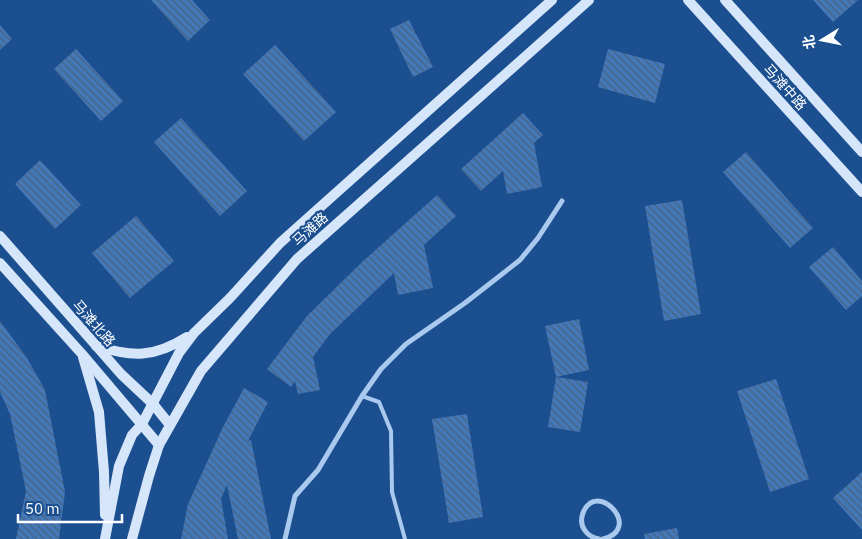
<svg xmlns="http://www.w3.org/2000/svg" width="862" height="539" viewBox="0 0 862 539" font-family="'IBM Plex Sans','Noto Sans SC',sans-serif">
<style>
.building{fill:url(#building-back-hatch)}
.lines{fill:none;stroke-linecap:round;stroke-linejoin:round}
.lane{stroke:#a9c9ee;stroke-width:4}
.street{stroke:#a9c9ee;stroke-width:5}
.secondary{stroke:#d6e6fa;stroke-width:10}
.labels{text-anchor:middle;stroke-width:4.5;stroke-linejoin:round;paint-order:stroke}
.street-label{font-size:14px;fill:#fff;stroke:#1b4f8f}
</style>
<defs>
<pattern id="building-back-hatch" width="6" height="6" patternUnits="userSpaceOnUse" patternTransform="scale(1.25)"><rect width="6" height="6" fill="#4478b7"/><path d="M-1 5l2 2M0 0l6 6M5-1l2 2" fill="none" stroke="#486282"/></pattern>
</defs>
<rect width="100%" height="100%" fill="#1b4f8f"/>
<g class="building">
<polygon points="151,0 192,0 210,20 188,41"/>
<polygon points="813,0 858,0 833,22"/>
<polygon points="409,20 433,67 413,77 390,29"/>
<polygon points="0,25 12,39 0,50"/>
<polygon points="275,45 336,112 304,141 243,74"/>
<polygon points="76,49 123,101 101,121 54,69"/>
<polygon points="608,49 665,64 655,103 598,87"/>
<polygon points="523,113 543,135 534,143 542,187 507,194 503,171 481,191 461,169"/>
<polygon points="181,118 247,191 220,216 154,142"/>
<polygon points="746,152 813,228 790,248 723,172"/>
<polygon points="40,160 81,205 55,229 15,184"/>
<polygon points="437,195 456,216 424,245 433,288 398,295 394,273 330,334 313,357 320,390 298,394 295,381 291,387 267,369 307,316 361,263"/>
<polygon points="682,200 701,314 664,321 645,206"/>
<polygon points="136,216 174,261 130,298 92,253"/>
<polygon points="833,247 862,281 862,296 846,310 809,267"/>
<polygon points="579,319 589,370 556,377 588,382 580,432 548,427 556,377 545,326"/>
<polygon points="0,321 27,358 45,390 65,492 59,539 16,539 26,491 10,414 0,392"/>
<polygon points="776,379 809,479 770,492 737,391"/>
<polygon points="244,388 268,402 248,441 251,440 271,539 238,539 227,485 221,499 228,539 181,539 188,504 223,427"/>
<polygon points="467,414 483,517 449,523 432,419"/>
<polygon points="862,472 862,530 833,498"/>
<polygon points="677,528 679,539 645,539 644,534"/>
</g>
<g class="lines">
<polyline class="lane" points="362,396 379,402 391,431 392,492 405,539"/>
<g class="street">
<polyline points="285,539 295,496 318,470 362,396 381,369 406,344 465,303 520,260 538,238 562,201"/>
<path d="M599,539C587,537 578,526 583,513C596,478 644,529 603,539"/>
</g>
<g class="secondary">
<polyline points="688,0 862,192"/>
<polyline points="725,0 862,152"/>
<polyline points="0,236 121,374 153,404 170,425"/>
<polyline points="0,263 82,354 159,445"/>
<path d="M96,346C132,357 154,358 187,337"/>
<polyline points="83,357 99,412 104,472 105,515"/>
<polyline points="105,539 119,466 132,435 142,424 179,353 194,333 230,298 280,243 552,0"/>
<polyline points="132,539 149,476 159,445 201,371 297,259 589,0"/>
</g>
</g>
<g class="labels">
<g class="street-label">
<text transform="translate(785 87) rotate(48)" y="5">马滩中路</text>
<text transform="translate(310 229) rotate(-42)" y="5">马滩路</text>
<text transform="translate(94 323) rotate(49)" y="5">马滩北路</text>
</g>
</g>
<g transform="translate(822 40) rotate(260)" stroke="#1b4f8f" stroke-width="4" paint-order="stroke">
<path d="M0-4L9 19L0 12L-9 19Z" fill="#ffffff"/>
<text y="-8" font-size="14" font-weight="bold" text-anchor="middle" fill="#ffffff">北</text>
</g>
<path d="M18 514v8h104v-8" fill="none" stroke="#ffffff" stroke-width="2.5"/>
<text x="25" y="514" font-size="15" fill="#ffffff" stroke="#1b4f8f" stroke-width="4" paint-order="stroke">50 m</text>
</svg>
